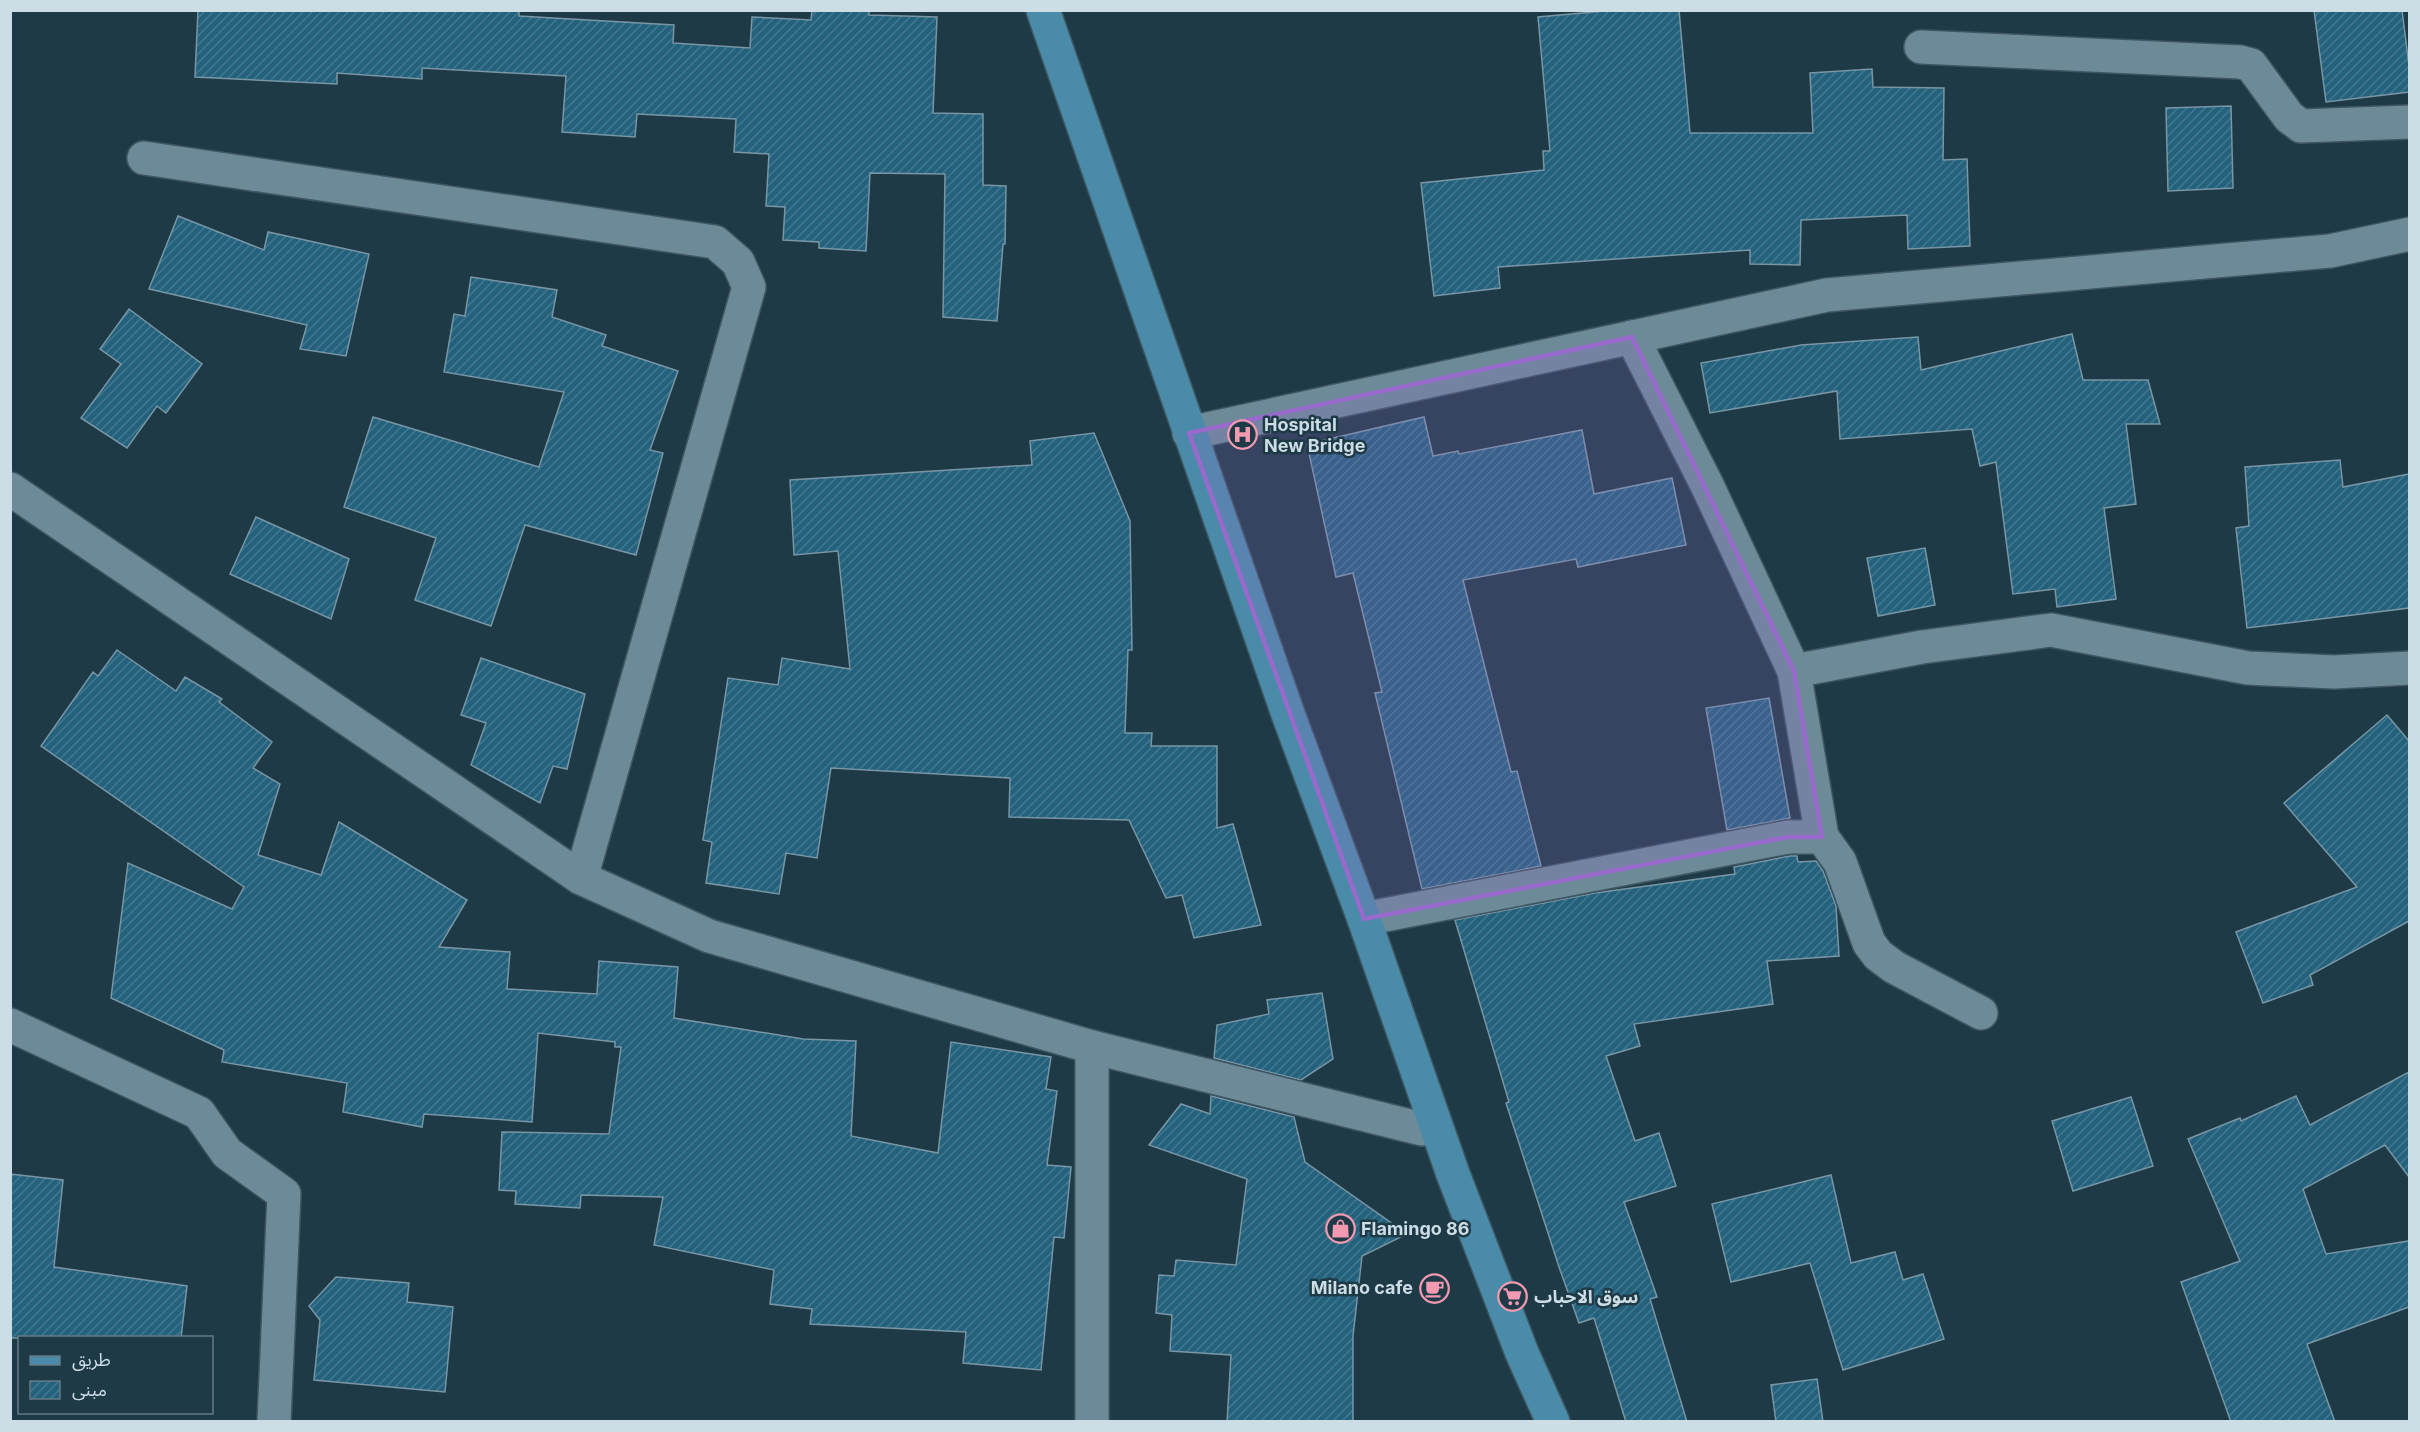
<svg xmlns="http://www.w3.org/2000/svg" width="2420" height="1432" viewBox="0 0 2420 1432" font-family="Inter,'Noto Sans Arabic',sans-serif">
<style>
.building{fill:url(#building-hatch);stroke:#7896a5;stroke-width:1.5}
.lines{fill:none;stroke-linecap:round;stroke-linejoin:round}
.minor-casing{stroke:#3d5661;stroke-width:36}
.major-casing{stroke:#3d5661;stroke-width:36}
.minor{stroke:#6d8a99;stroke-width:33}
.major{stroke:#498ba8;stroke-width:33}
.marked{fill:#986acc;fill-opacity:0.2;stroke:#986acc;stroke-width:4.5;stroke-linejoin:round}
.labels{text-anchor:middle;stroke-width:5;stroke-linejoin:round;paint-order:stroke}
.poi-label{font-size:18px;font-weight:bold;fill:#cddde5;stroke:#1f3a47;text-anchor:start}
</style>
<defs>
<pattern id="building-hatch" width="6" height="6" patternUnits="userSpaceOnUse" patternTransform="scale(1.5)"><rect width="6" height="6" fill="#23617c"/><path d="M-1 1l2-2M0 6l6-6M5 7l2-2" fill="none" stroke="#42778e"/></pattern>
</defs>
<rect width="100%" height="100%" fill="#1f3a47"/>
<g class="building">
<polygon points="198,10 519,10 519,16 674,25 673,43 750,48 752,17 811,20 812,10 869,10 869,15 937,17 933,113 983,114 983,185 1006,186 1005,244 1003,244 997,321 943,317 945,174 870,173 866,251 819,248 819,242 783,240 785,207 766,206 769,154 734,152 736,119 637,114 635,137 562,132 566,76 422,68 422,79 337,73 337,84 195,77"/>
<polygon points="1616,10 1679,10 1690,133 1813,133 1810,73 1872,69 1873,87 1944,88 1943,160 1967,159 1970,246 1908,249 1907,215 1801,220 1800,265 1750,264 1750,250 1498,267 1500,288 1434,296 1421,183 1544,170 1543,151 1550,151 1538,17"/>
<polygon points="2314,10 2402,10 2409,66 2409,92 2326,102"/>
<polygon points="2231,106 2233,188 2168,191 2166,108"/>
<polygon points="178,216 264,250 268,232 369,254 346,356 300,349 307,325 149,289"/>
<polygon points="471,277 557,290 552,317 606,335 602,346 678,371 650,450 663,453 636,555 525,525 491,626 415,600 436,538 344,507 373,417 539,467 564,392 444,372 454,314 465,316"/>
<polygon points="129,309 202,364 166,413 157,406 127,448 81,418 121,364 100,349"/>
<polygon points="2072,334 2083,380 2148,380 2160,424 2126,424 2136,504 2104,508 2116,599 2057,607 2055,589 2013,594 1996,462 1980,466 1972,429 1840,439 1837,391 1710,413 1701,363 1801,345 1918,337 1921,370"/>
<polygon points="1424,417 1433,456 1458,451 1459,454 1582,430 1594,494 1672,478 1686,545 1578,567 1576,559 1463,580 1511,772 1517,771 1541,866 1422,889 1375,693 1382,692 1353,573 1336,577 1307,444"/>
<polygon points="1094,433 1130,521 1132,650 1128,650 1125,733 1152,733 1151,746 1217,746 1217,828 1233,824 1261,925 1194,938 1182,895 1166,898 1129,820 1009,817 1010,778 831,768 817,858 786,853 779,894 706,883 712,842 703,840 728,678 778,685 782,658 850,669 838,551 794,555 790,480 1032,465 1030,441"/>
<polygon points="2340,460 2343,487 2409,474 2409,608 2247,628 2236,528 2249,526 2245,467"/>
<polygon points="256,517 349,559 331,619 230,574"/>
<polygon points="1925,548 1935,605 1878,616 1867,558"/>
<polygon points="117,650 176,691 185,677 222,699 219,702 272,742 253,768 280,784 258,855 321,875 339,822 467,900 439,947 510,952 507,989 597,994 599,961 678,967 674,1018 803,1039 856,1041 851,1136 938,1153 951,1042 1051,1057 1046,1089 1057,1091 1047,1165 1071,1167 1064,1238 1054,1237 1041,1370 963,1363 966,1332 810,1324 812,1309 770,1304 774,1270 654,1245 663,1197 581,1195 580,1208 515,1204 516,1191 499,1190 502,1132 609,1134 621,1047 615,1047 615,1042 538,1033 532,1122 424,1114 422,1127 343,1112 347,1083 222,1062 224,1050 111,998 128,863 232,909 244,887 41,746 93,672 98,676"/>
<polygon points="481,658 585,694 567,769 553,766 540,803 471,765 486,723 461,715"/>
<polygon points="1769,698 1790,818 1727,830 1706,708"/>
<polygon points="2387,715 2409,741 2409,921 2310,975 2313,985 2263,1003 2236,932 2357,887 2284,803"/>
<polygon points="1790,856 1797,856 1798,862 1816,861 1823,871 1836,906 1839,956 1767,961 1773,1004 1634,1024 1640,1046 1606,1056 1635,1141 1659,1133 1676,1186 1624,1202 1657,1297 1650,1299 1687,1422 1626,1422 1594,1318 1579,1323 1559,1267 1506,1103 1509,1102 1455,920 1595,893 1735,874 1734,867"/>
<polygon points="1322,993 1333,1059 1301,1080 1214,1058 1217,1025 1269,1014 1267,1000"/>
<polygon points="2409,1072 2409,1177 2385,1145 2303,1189 2326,1254 2409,1241 2409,1307 2307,1344 2335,1422 2231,1422 2181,1282 2240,1261 2188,1139 2240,1118 2241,1121 2296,1096 2310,1125"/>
<polygon points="1211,1096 1294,1117 1305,1162 1407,1234 1362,1256 1353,1336 1353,1422 1227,1422 1231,1355 1170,1351 1172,1315 1156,1313 1159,1275 1174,1276 1176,1260 1236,1265 1247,1179 1149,1145 1181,1104 1210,1114"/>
<polygon points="2131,1097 2153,1166 2073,1191 2052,1121"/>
<polygon points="10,1174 63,1180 54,1267 187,1286 181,1338 10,1338"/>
<polygon points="1831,1175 1851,1263 1895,1252 1903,1280 1923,1274 1944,1339 1843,1370 1810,1263 1731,1282 1712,1204"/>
<polygon points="336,1277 409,1283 407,1302 453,1307 445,1392 314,1380 320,1320 309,1306"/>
<polygon points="1817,1379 1823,1422 1776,1422 1771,1385"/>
</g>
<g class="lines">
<defs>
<g id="minor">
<polyline points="1921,47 2240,62 2251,65 2289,117 2301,126 2410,122"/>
<polyline points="144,158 715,242 738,262 749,287 581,878"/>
<polyline points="1632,337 1708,487 1794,671 1822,837"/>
<polyline points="1189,433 1827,295 2330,251 2410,234"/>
<polyline points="10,489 581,878 709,936 1092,1047 1422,1129"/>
<polyline points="1794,671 1922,647 2051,630 2248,668 2334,672 2410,668"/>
<polyline points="1364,919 1788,837 1822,837 1840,862 1869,943 1878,955 1894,967 1981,1013"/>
<polyline points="10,1025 199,1113 227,1153 284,1194 274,1422"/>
<polyline points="1092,1422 1092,1047"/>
</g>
<polyline id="major" points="1043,10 1288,714 1364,919 1453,1174 1522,1353 1553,1422"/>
</defs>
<use href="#minor" class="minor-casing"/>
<use href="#major" class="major-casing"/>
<use href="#minor" class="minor"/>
<use href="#major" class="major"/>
</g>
<path class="marked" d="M1632,337L1794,671L1822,837H1788L1364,919L1189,433Z"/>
<defs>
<symbol id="hospital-ring" viewBox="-11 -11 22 22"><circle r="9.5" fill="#1f3a47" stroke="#f19ab1" stroke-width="1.5"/><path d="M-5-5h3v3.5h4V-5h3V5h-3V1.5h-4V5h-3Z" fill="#f19ab1"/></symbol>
<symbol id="shop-ring" viewBox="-11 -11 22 22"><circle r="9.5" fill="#1f3a47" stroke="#f19ab1" stroke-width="1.5"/><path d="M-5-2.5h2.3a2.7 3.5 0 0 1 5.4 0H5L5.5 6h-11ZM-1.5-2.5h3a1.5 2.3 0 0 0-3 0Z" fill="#f19ab1"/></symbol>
<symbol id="cafe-ring" viewBox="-11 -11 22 22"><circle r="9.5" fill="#1f3a47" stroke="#f19ab1" stroke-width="1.5"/><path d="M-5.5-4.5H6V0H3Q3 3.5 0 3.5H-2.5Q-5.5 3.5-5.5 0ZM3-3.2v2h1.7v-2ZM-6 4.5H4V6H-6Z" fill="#f19ab1"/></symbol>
<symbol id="supermarket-ring" viewBox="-11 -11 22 22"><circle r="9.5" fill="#1f3a47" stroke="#f19ab1" stroke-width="1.5"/><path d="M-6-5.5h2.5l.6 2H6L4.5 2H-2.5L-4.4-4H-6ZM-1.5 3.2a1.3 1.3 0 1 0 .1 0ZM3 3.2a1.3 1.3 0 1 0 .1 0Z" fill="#f19ab1"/></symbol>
</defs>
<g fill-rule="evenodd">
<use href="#hospital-ring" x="1226" y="418" width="33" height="33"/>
<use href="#shop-ring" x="1324" y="1212" width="33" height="33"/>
<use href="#cafe-ring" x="1418" y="1272" width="33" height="33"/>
<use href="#supermarket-ring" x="1496" y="1280" width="33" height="33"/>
</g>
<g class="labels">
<g class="poi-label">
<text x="1264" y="431">Hospital<tspan x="1264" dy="21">New Bridge</tspan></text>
<text x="1361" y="1235">Flamingo 86</text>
<text x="1413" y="1294" text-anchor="end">Milano cafe</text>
<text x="1534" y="1303">سوق الاحباب</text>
</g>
</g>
<rect width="2420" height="1432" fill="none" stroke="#cddde5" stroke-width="24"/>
<rect x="18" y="1336" width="195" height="78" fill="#1f3a47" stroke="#657b86" stroke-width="1.5"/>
<rect x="30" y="1356" width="30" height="9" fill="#498ba8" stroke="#657b86" stroke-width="1.5"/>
<text x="72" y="1366" font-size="18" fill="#cddde5">طريق</text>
<rect x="30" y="1381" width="30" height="18" fill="url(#building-hatch)" stroke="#657b86" stroke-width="1.5"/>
<text x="72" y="1396" font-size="18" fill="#cddde5">مبنى</text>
</svg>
